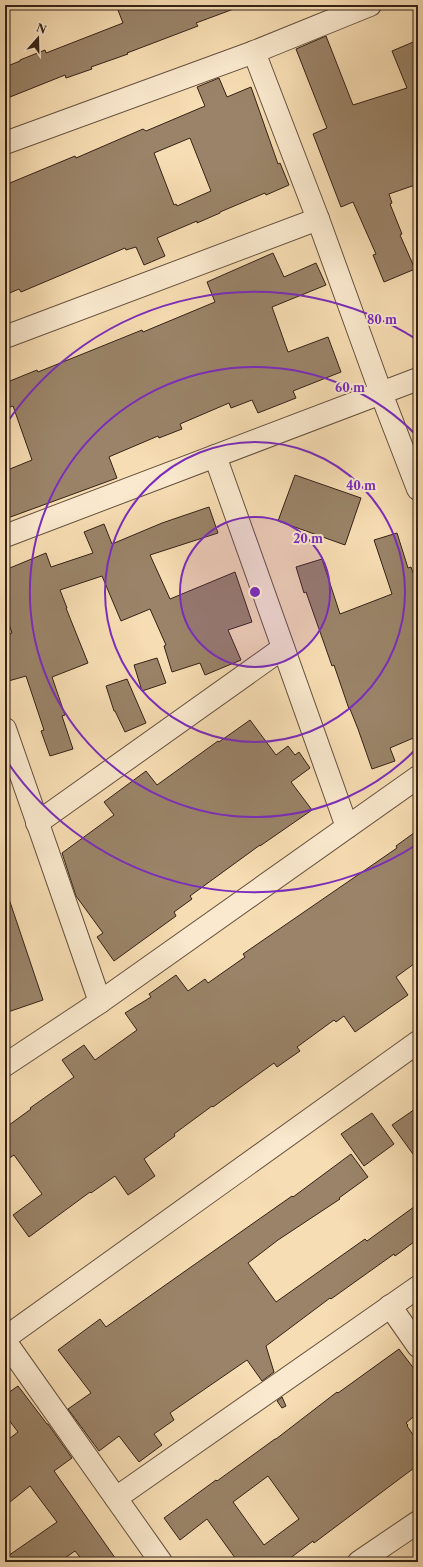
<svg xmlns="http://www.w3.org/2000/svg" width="423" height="1567" viewBox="0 0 423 1567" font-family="'Libre Caslon Text',serif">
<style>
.building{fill:#9a8368;stroke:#352217;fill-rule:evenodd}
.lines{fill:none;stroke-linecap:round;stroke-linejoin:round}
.minor-casing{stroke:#66513e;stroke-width:24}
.tertiary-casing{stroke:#66513e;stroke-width:24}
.minor{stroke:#fae9ce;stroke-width:22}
.tertiary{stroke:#fae9ce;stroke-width:22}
.ring{fill:none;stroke:#7b2cbf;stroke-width:2}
.centre{fill:#7b2cbf;stroke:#fae9ce;stroke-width:2}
.ring-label{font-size:12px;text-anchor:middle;font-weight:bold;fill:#7b2cbf;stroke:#fae9ce;stroke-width:4;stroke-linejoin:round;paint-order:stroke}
</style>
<rect width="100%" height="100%" fill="#f7ddb3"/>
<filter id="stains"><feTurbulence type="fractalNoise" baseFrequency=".005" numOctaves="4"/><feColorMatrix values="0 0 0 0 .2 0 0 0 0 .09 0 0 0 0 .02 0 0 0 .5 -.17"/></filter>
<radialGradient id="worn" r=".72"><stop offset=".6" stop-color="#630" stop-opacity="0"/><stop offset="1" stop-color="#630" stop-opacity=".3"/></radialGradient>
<g class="building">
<polygon points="116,5 238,5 239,7 196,23 198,26 127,53 128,54 91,67 92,69 66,78 65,75 5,99 5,67 20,61 20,60 45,50 46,53 123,23"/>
<polygon points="326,36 353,105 407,88 392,51 418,40 418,184 389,194 392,203 390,204 402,234 400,235 415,269 384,282 373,255 376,254 353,202 341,207 313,134 327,128 296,49"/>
<path d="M219,78L227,97L251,87L278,164L280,163L289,185L266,195L265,193L220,212V213L197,223V221L157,238L165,256L144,265L136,247L126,250L125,248L21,292L19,289L5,295V185L75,156L76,158L143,129L146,131L205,106L197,87ZM190,138L211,191L177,206L176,204L174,205L154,153Z"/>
<polygon points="273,253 284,277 316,263 326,285 272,307 288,352 328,337 341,372 293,391 296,398 258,413 252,400 231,408 229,403 180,424 182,429 159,438 158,436 111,456 109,457 117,478 5,519 5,471 32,460 13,406 5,409 5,383 37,370 38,372 142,330 143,332 215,302 207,282"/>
<polygon points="295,475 361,498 345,545 278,521"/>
<polygon points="209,507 218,533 150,555 170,599 235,572 252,622 228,630 241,660 205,675 200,663 172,672 164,646 166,645 150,609 121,621 102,576 60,590 67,608 66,608 88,663 52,677 65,715 62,716 73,749 50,756 41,731 44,730 26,676 5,682 5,636 12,633 5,612 5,570 46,553 51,567 93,553 84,532 104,524 112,544 162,523"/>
<polygon points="397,533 408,568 411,567 418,587 418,736 390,748 395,761 372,769 358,729 350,709 349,709 334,665 332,666 306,592 304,593 296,567 322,559 340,614 392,594 374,540"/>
<polygon points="157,658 166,683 142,691 134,665"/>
<polygon points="127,679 146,723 125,732 115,711 114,711 106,686"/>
<polygon points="250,720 276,755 288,746 295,755 299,752 310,768 291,782 312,810 260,846 260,845 190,896 192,899 174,912 176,916 114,961 97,937 103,933 76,896 62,853 114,815 104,802 146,771 157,785 218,741 219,742"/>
<polygon points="418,830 418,961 396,977 408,995 355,1032 344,1016 336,1022 334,1020 297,1047 300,1051 277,1067 274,1063 213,1107 212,1106 174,1134 175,1136 144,1159 155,1176 137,1189 128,1195 115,1176 91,1193 90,1192 29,1237 13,1215 42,1194 14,1155 5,1161 5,1128 31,1109 30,1108 74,1077 62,1060 84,1045 95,1060 137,1030 125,1013 151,997 149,994 176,975 188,991 205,979 208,983 245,957 243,954 397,848 396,846"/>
<polygon points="8,896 43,1000 5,1013 5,897"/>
<polygon points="418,1107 418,1161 392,1125"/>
<polygon points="372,1113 394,1144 364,1166 341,1134"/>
<polygon points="351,1154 368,1177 339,1198 340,1199 278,1240 248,1263 276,1302 365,1239 367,1241 418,1204 418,1239 395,1256 394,1254 331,1299 330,1298 266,1346 274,1372 262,1381 247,1360 170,1413 174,1420 154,1434 162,1445 139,1462 119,1436 99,1451 68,1409 91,1393 58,1350 100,1319 106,1327 181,1274 292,1196 293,1197"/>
<path d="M399,1349L418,1374V1413L406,1423L408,1425L407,1426L418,1442V1465L314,1543L313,1541L285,1562H238L207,1519L180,1540L164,1518L216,1480L217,1481L275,1439H276L337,1392L338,1393ZM268,1476L299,1519L264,1545L233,1502Z"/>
<polygon points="18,1386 47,1424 48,1424 72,1458 54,1471 118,1562 84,1562 75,1551 59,1562 5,1562 5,1558 57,1522 30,1486 5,1506 5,1442 18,1432 5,1415 5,1395"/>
<polygon points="282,1397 286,1406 282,1408 277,1401"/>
</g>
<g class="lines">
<defs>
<g id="minor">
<polyline points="254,52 318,219 381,393 418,489"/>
<polyline points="5,143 254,52 370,5"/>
<polyline points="5,337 318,219"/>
<polyline points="215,456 347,827"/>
<polyline points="5,536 418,379"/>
<polyline points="5,729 100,1002"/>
<polyline points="37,823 283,648"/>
<polyline points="5,1065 100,1002 418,777"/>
<polyline points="390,1306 418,1346"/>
<polyline points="5,1341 161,1562"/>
<polyline points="116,1498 418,1287"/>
<polyline points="359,1562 418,1522"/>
</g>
<polyline id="tertiary" points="5,1338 418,1042"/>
</defs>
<use href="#minor" class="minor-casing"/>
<use href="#tertiary" class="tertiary-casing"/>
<use href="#minor" class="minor"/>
<use href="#tertiary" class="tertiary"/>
</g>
<circle cx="255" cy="592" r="75" fill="#7b2cbf" fill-opacity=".12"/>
<g class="ring">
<circle cx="255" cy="592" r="75"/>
<circle cx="255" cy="592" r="150"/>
<path d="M417 748A225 225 0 1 1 417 436"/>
<path d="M416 845A300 300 0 0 1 6 760M6 424A300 300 0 0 1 416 339"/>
</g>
<circle cx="255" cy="592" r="6" class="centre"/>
<g class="ring-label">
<text x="382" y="324">80 m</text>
<text x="350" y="392">60 m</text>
<text x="361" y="490">40 m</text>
<text x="308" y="543">20 m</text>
</g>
<rect width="423" height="1567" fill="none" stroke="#f7ddb3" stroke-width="20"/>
<rect x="6" y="6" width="411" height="1555" fill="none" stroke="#352217" stroke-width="2"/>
<rect x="10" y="10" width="403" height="1547" fill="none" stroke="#352217"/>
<g transform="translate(38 38) rotate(20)" stroke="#fae9ce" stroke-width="3" paint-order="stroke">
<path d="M0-3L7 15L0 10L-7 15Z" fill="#352217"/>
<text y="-6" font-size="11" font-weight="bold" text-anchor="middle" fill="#352217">N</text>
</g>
<rect width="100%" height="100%" filter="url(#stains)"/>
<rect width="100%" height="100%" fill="url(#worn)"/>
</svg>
